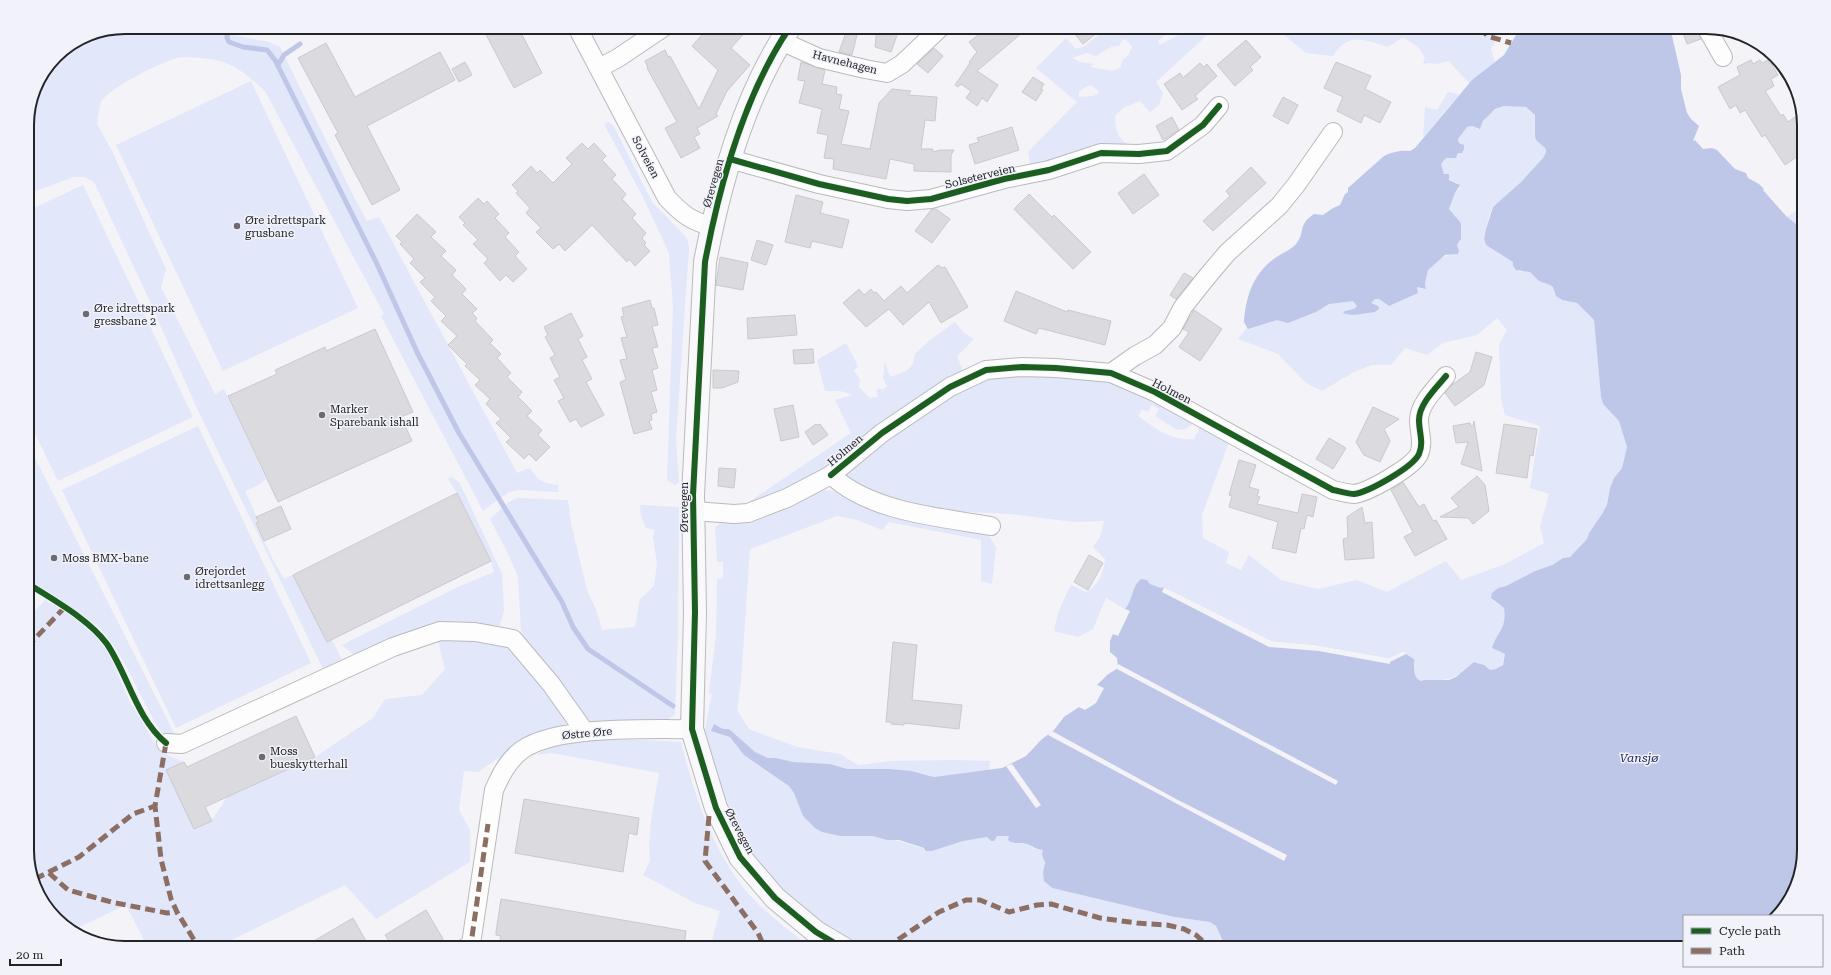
<svg xmlns="http://www.w3.org/2000/svg" width="1831" height="975" viewBox="0 0 1831 975" font-family="'Roboto Serif',serif">
<style>
.green{fill:#e2e7fa;fill-rule:evenodd}
.water{fill:#bfc7e9}
.pier{fill:#f3f3f8}
.lines{fill:none;stroke-linecap:round;stroke-linejoin:round}
.stream{stroke:#bfc7e9;stroke-width:5}
.building{fill:#dbdbdf;stroke:#cacacd}
.street-casing{stroke:#bababd;stroke-width:20}
.secondary-casing{stroke:#bababd;stroke-width:24}
.street{stroke:#fdfdfe;stroke-width:18}
.secondary{stroke:#f9f9fb;stroke-width:22}
.quiet{stroke:#8d6e63;stroke-width:5;stroke-dasharray:10 5;stroke-linecap:butt}
.cycleway-casing{stroke:#f1f2fa;stroke-width:8}
.cycleway{stroke:#1b5e20;stroke-width:6}
.poi-dot{fill:#6c6c70;stroke:#f1f2fa;stroke-width:1.5}
.labels{text-anchor:middle;stroke-width:3;stroke-linejoin:round;paint-order:stroke}
.street-label{font-size:11px;fill:#232427;stroke:#f1f2fa}
.poi-label{font-size:11px;fill:#232427;stroke:#f1f2fa;text-anchor:start}
.water-label{font-size:12px;font-style:italic;fill:#1c2158;stroke:#f1f2fa}
.rim{fill:none;stroke:#232427;stroke-width:2}
</style>
<rect width="100%" height="100%" fill="#f3f3f8"/>
<g class="green">
<path d="M125,27H148L159,33L163,27H232L233,35L269,42L280,47L354,197L367,221L379,217L385,228L517,473L530,468C537,480 544,484 558,485V492L518,490L509,492L483,511L381,316L384,314L265,91C254,81 242,70 228,64C218,59 188,56 177,58C161,62 112,87 102,100C99,106 98,117 97,124L112,151L166,269L161,287L215,394L224,389L266,479L257,486L245,491L259,522L256,524L272,558L284,579L293,575L327,642L332,640L342,660L324,671L195,404L147,295L94,182L84,177H74L27,194V119L35,87L56,55L88,34Z"/>
<path d="M1108,27H1130L1137,34L1154,27H1164L1166,34L1158,41L1160,45L1182,33L1186,27H1216L1156,82L1163,93L1159,105L1150,112L1140,101L1123,108L1115,116C1116,132 1116,136 1130,146L1031,170L1028,152L1077,102L1036,68L1066,38L1076,49L1085,46ZM1126,39L1132,47L1129,54L1122,61L1121,67L1113,71L1090,67L1094,64L1080,62L1072,58L1087,53L1096,56L1111,47L1119,46L1122,40ZM1090,85L1098,90L1099,93L1093,96L1079,97V91Z"/>
<path d="M1274,27H1478L1483,38L1488,31V27H1496L1495,29V43L1491,48L1495,62L1470,83L1464,78L1449,61L1437,64L1429,63L1423,64L1425,58C1417,43 1415,46 1403,37L1388,47C1364,40 1349,31 1333,56L1306,53Z"/>
<polygon points="251,81 358,308 223,371 116,145"/>
<polygon points="1448,92 1459,94 1423,138 1425,107 1437,110"/>
<path d="M1504,106C1524,106 1538,105 1535,129C1534,143 1547,145 1545,153C1544,160 1512,191 1505,198C1501,202 1496,203 1493,207C1489,213 1488,221 1486,228C1485,233 1483,240 1486,245L1513,262V266L1520,272L1525,271L1530,272L1539,281L1550,284L1553,287L1556,296L1562,300L1577,303L1594,320L1601,397L1603,404L1619,421L1627,447L1622,468L1614,478L1610,488L1607,505L1602,514L1589,533L1587,539L1570,557L1563,558L1552,565L1535,571L1506,586H1502L1493,601L1504,608L1506,621L1501,630L1496,650L1505,654C1504,661 1501,674 1489,670C1485,668 1482,664 1478,662C1455,677 1452,682 1424,680L1421,681C1414,678 1415,671 1415,664L1404,651L1389,658L1316,645L1272,641L1164,587L1161,588L1150,584L1147,580L1134,588L1131,602L1125,609L1106,598L1093,629L1078,637C1070,634 1062,634 1054,631C1057,614 1063,600 1071,585L1086,592C1097,588 1105,570 1105,559L1093,547L1100,537L1104,521L1074,522L1010,514L945,511L898,502L858,485L845,473L846,468L978,379L1053,373L1117,381L1193,417L1192,425L1185,429L1177,430L1155,416L1159,409L1152,405L1148,412L1142,409L1138,416C1157,429 1170,441 1194,439L1201,425L1229,442L1202,515L1203,538L1229,552L1226,563L1241,570L1249,555L1281,580L1318,589L1357,580L1387,592L1446,561L1461,580L1505,564L1544,543L1540,527L1549,494L1530,488L1540,426L1505,415L1501,399L1499,345L1507,330L1497,318L1477,335L1443,343L1427,355L1405,348L1391,365H1372L1354,372L1322,391L1306,383L1278,354L1238,339L1247,328L1244,322L1246,305L1350,290L1379,299L1389,306L1418,292L1417,287L1423,289L1426,287C1420,269 1441,255 1456,254L1457,245L1460,242L1461,223L1449,209L1455,193L1460,188L1458,183C1448,180 1443,174 1441,164L1446,158H1456L1463,144L1459,143L1458,139L1467,127L1472,126L1478,129L1481,127C1485,116 1493,109 1504,106Z"/>
<polygon points="608,122 613,125 652,202 687,238 689,248 676,439 679,482 675,485 667,480 673,307 669,253 643,197 604,124"/>
<polygon points="83,185 193,417 58,481 27,417 27,211"/>
<polygon points="1804,205 1804,230 1787,217"/>
<path d="M955,322L964,333L974,339L957,356L963,371L814,480L743,506L851,433L835,400L853,395L840,391H825L817,360L846,343L858,366L854,371L860,379L859,387L870,398L878,397L876,391L879,388L883,390L887,386L883,378L885,362L890,377C905,372 913,371 915,354L930,340Z"/>
<polygon points="198,426 311,663 176,728 62,490"/>
<path d="M27,442L176,737H169L161,732C140,699 127,658 100,628L27,578Z"/>
<polygon points="451,477 459,482 464,492 502,574 504,611 499,626 493,629 354,655 342,645 458,587 494,572 491,561 457,493 448,479"/>
<path d="M830,490L977,531L989,536L996,547L992,584L981,581V540L889,522L882,530L857,520L837,516L750,549L741,681L737,710L749,729L797,747L840,754L858,765L891,761L955,760L990,761L989,770L934,777L921,773L894,840L932,851L963,841L988,837L995,838L997,836L1006,835L1030,845L1035,849L1043,850C1045,860 1044,870 1044,881L1052,888L1174,917L1210,922L1216,926L1226,948H857L818,924L776,886L748,850L729,816L704,735L712,694L709,693L716,635L717,579L723,578V562H717L715,528L719,524L757,516L817,491Z"/>
<polygon points="518,498 568,500 571,524 588,593 596,609 602,630 635,627 640,599 654,586 657,563 653,537 655,530 646,528 641,516 640,505 679,507 678,632 675,715 666,720 654,719 590,724 572,706 547,664 527,642 521,631 518,576 507,552 490,519 509,502"/>
<polygon points="45,600 75,618 99,637 109,653 130,703 139,716 157,747 169,756 184,762 212,820 227,797 315,757 373,718 385,699 422,695 445,669 438,641 468,638 497,643 520,655 568,719 565,725 533,734 478,772 464,771 459,810 470,830 470,862 376,919 345,885 215,948 148,948 126,905 73,930 44,905 27,857 27,619"/>
<path d="M584,740H642L681,742C694,794 712,850 747,892C765,913 790,931 811,948H710L720,911L695,903L643,875L650,861L649,846L651,820L659,773L552,753L537,755C549,743 568,742 584,740Z"/>
</g>
<path class="water" d="M1521,27H1670L1681,75V89L1687,113L1691,119L1699,126L1693,141L1695,140L1703,149L1712,148L1717,150L1735,169L1746,173L1748,178L1759,184L1764,189L1763,190L1787,217L1804,230V850L1794,894L1774,916H1684V948H1226L1216,926L1210,922L1174,917L1052,888L1044,881L1043,872L1045,863L1042,855L1043,850C1034,849 1034,846 1027,844C1020,842 1014,845 1008,840L1009,836H997L994,841H991L987,837L963,841L932,851H926L924,848L899,840H887L873,836H840L822,832L815,828L803,816L794,793L789,786L744,755L730,737L711,731L714,724L723,729H729L755,752L768,758H776L793,762L830,764L847,769H889L911,771L934,777L1002,768L1026,756L1042,739L1054,730L1064,717L1079,707L1085,710L1096,703L1104,688L1097,685L1107,675L1118,668L1117,658L1110,652V641L1113,634L1118,636L1130,611L1125,609C1134,598 1131,587 1141,579L1147,580L1150,584L1161,588L1164,587L1272,641L1316,645L1389,658L1404,651L1406,654L1414,659C1415,667 1412,677 1421,681L1424,680H1449L1456,677L1474,662L1484,665L1490,670L1496,669L1503,665L1505,654L1492,648C1498,630 1507,629 1504,608L1491,598L1492,593L1498,588L1506,586L1535,571L1552,565L1563,558L1570,557L1587,539L1589,533L1602,514L1607,505L1610,488L1614,478L1622,468L1627,447L1619,421L1603,404L1601,397L1594,320L1577,303L1562,300L1556,296L1553,287L1550,285L1539,281L1530,272L1516,270L1513,266V262L1486,245L1484,239L1486,229L1493,207L1520,183L1543,158L1546,152L1545,148L1536,140L1535,136V115L1526,107L1504,106L1495,109L1483,121L1480,129L1472,126L1467,127L1458,139L1459,143L1464,145V149L1462,153H1458L1456,158H1446L1441,164L1444,174H1449V180L1460,185L1455,193L1449,209L1461,223V239L1457,245L1459,251L1458,254L1445,255L1428,270L1425,283L1426,289L1417,287L1418,293L1389,306L1379,299H1375L1371,303L1378,306L1379,309L1375,312C1364,313 1354,317 1343,313L1345,311L1354,309L1357,306L1353,301L1329,304L1316,312L1288,323L1277,320L1248,329L1244,322C1246,296 1253,274 1275,258C1282,253 1291,250 1296,244C1306,232 1297,225 1314,214L1323,215L1333,208L1340,205L1345,194L1348,192V188L1384,156C1391,152 1402,150 1410,151L1415,148L1472,80L1504,55Z"/>
<g class="pier">
<polygon points="1164,587 1272,641 1316,645 1389,658 1404,651 1406,654 1390,662 1390,664 1319,651 1269,647 1162,592"/>
<polygon points="1118,664 1338,781 1336,785 1117,669"/>
<polygon points="1052,731 1176,799 1287,855 1284,861 1048,735"/>
<polygon points="1012,764 1041,805 1036,808 1006,766"/>
</g>
<g class="lines">
<g class="stream">
<polyline points="227,27 227,38 229,42 243,47 267,50 275,60 377,264 417,352 459,433 562,602 573,627 588,649 673,706"/>
<polyline points="278,65 284,55 300,44"/>
</g>
</g>
<g class="building">
<polygon points="482,27 518,27 542,73 514,88"/>
<polygon points="709,27 750,27 731,48 750,65 727,91 716,114 718,116 697,128 700,134 694,137 700,148 681,158 665,128 677,122 647,68 648,68 645,61 665,50 668,57 670,56 699,109 718,70 692,46"/>
<polygon points="848,27 859,27 852,55 839,52"/>
<polygon points="877,27 900,27 891,52 875,47"/>
<polygon points="991,27 1029,27 977,71 998,85 987,102 982,98 977,106 966,98 971,91 961,84 958,87 955,85 970,63 969,62 977,52 969,42 982,32 983,34"/>
<polygon points="1069,27 1104,27 1083,44"/>
<polygon points="1681,27 1696,27 1701,39 1687,44"/>
<polygon points="1246,40 1261,57 1250,67 1253,70 1235,86 1217,65"/>
<polygon points="326,43 355,97 440,52 455,80 367,126 400,190 372,205 335,135 338,133 298,58"/>
<polygon points="934,48 943,56 928,73 917,64"/>
<polygon points="1751,60 1753,64 1760,60 1762,63 1768,60 1769,63 1771,63 1778,75 1771,79 1774,86 1765,91 1781,116 1783,114 1788,122 1802,112 1804,119 1804,152 1785,165 1765,135 1762,137 1745,110 1740,113 1736,105 1730,109 1718,87 1740,75 1737,67"/>
<polygon points="465,62 472,75 459,82 452,69"/>
<polygon points="801,62 825,70 822,84 837,87 836,94 842,95 839,109 849,111 841,144 870,149 879,103 892,89 911,91 908,95 937,97 935,121 925,120 921,149 933,149 933,152 940,150 954,150 951,155 951,172 914,171 914,164 890,159 886,179 833,169 834,159 824,158 828,135 817,133 822,109 799,103 805,81 798,80 798,78"/>
<polygon points="1336,62 1371,76 1365,89 1391,102 1380,123 1364,115 1361,123 1337,111 1343,97 1324,88"/>
<polygon points="1200,63 1204,67 1207,64 1217,76 1195,96 1198,99 1182,110 1164,84 1180,73 1183,78"/>
<polygon points="1033,77 1044,84 1041,89 1043,90 1036,101 1022,92"/>
<polygon points="1283,97 1298,105 1288,124 1273,116"/>
<polygon points="1172,117 1179,130 1163,140 1156,126"/>
<polygon points="1012,127 1019,150 975,164 969,145 979,142 977,138"/>
<polygon points="582,143 588,149 594,143 606,156 602,160 616,175 612,179 626,194 622,199 636,214 632,218 646,233 642,238 646,243 644,245 650,251 635,266 629,259 627,262 592,225 565,251 559,244 553,249 536,232 541,228 526,213 530,208 516,193 518,191 512,185 531,166 537,173 540,170 553,183 572,164 566,158"/>
<polygon points="1251,167 1266,183 1213,231 1203,221 1230,196 1226,191"/>
<polygon points="1144,174 1159,195 1133,214 1118,193"/>
<polygon points="1029,194 1052,217 1054,215 1091,252 1073,269 1014,209"/>
<polygon points="796,195 823,202 820,213 849,220 842,248 812,241 810,248 785,242"/>
<polygon points="478,198 484,204 487,201 499,214 495,218 509,233 505,237 519,252 515,256 527,269 513,282 506,275 500,281 484,263 488,259 473,244 478,240 463,225 465,223 459,217"/>
<polygon points="936,209 950,219 932,243 915,231 931,210"/>
<polygon points="417,214 436,232 431,237 446,251 441,256 456,270 452,275 466,289 462,294 477,309 472,313 477,318 475,321 493,340 490,343 501,354 497,358 511,373 507,377 522,392 518,397 532,411 527,416 542,430 538,435 550,447 536,461 529,454 524,459 506,442 511,438 496,423 501,419 486,404 490,399 475,385 480,380 465,366 467,364 448,345 457,336 441,321 446,316 431,301 435,297 420,282 425,278 410,263 414,259 400,244 402,242 396,236"/>
<polygon points="757,240 773,245 766,265 751,260"/>
<polygon points="720,257 748,263 743,290 716,285"/>
<polygon points="938,265 942,268 945,267 968,307 941,323 929,302 903,325 889,309 866,327 843,303 859,289 864,295 871,289 874,293 876,292 884,301 901,286 907,293"/>
<polygon points="1184,273 1193,278 1176,299 1170,295"/>
<polygon points="1016,291 1067,312 1068,310 1111,321 1105,345 1039,328 1036,334 1004,321"/>
<polygon points="650,300 652,308 654,308 658,325 652,326 658,347 652,348 658,368 652,370 657,390 651,392 657,412 651,414 652,420 649,421 652,429 634,434 620,382 626,380 620,360 627,359 621,338 627,337 621,317 624,316 622,308"/>
<polygon points="1194,310 1222,329 1200,361 1179,347 1189,332 1183,329"/>
<polygon points="571,313 583,336 578,339 587,357 582,360 592,379 586,382 604,415 581,427 576,419 570,422 558,401 564,398 554,380 560,377 550,358 555,355 545,337 548,335 544,327"/>
<polygon points="795,315 797,335 748,339 747,318"/>
<polygon points="375,329 413,412 401,417 412,441 278,502 228,396 277,374 275,370 325,347 326,351"/>
<polygon points="813,349 814,363 794,364 793,350"/>
<polygon points="1476,352 1492,357 1484,385 1455,406 1445,393 1452,385 1470,372"/>
<polygon points="713,370 739,371 738,382 722,388 713,388"/>
<polygon points="793,405 799,437 781,441 774,409"/>
<polygon points="1373,407 1399,419 1384,429 1390,441 1380,462 1364,455 1356,442"/>
<polygon points="1474,421 1482,471 1461,464 1468,442 1456,443 1453,426 1470,423 1471,426 1473,426"/>
<polygon points="816,424 817,425 820,424 828,435 813,445 805,432"/>
<polygon points="1504,424 1537,429 1533,456 1530,455 1527,478 1496,473"/>
<polygon points="1329,438 1346,448 1333,469 1316,459"/>
<polygon points="1239,460 1256,465 1249,487 1259,490 1257,496 1260,497 1257,504 1298,513 1302,494 1317,497 1313,517 1307,515 1304,529 1301,528 1296,553 1272,548 1278,522 1229,507 1232,496 1229,495"/>
<polygon points="719,468 736,469 734,488 718,486"/>
<polygon points="1477,476 1485,485 1489,511 1473,524 1468,518 1440,517 1459,507 1451,498"/>
<polygon points="1403,482 1419,507 1424,504 1433,521 1436,520 1447,539 1415,556 1404,537 1413,532 1391,490"/>
<polygon points="457,493 491,561 327,642 293,575"/>
<polygon points="281,506 291,529 264,541 256,523 259,522 256,517"/>
<polygon points="1362,507 1365,523 1372,522 1374,558 1345,560 1343,539 1348,538 1347,517"/>
<polygon points="1089,555 1103,563 1088,590 1074,582"/>
<polygon points="893,642 917,645 912,700 962,705 959,729 904,723 904,725 891,724 891,722 886,722"/>
<polygon points="296,716 315,757 205,807 212,821 194,829 166,770 184,762 187,767"/>
<polygon points="524,799 639,818 637,835 629,833 623,872 515,853"/>
<polygon points="501,899 686,931 684,948 572,948 536,942 535,948 498,948 501,936 496,935 496,932"/>
<polygon points="426,910 443,939 429,948 393,948 385,935"/>
<polygon points="353,918 370,948 302,948"/>
</g>
<g class="lines">
<defs>
<g id="street">
<path d="M577,27L667,198C683,215 690,220 712,227"/>
<polyline points="1706,27 1723,57"/>
<polyline points="781,41 819,58 865,69 887,73 902,64 941,27"/>
<polyline points="599,68 618,58 664,27"/>
<polyline points="730,159 819,184 888,199 907,201 931,199 1004,179 1049,170 1101,153 1139,154 1167,151 1203,125 1219,106"/>
<polyline points="1111,373 1135,356 1155,345 1172,328 1183,307 1206,278 1227,253 1279,206 1296,185 1333,132"/>
<path d="M831,475L882,433L950,387L986,370L1022,367L1056,368L1111,373L1155,392L1333,490C1339,491 1348,494 1354,494C1369,492 1413,467 1419,454C1424,443 1419,432 1419,420C1419,404 1436,388 1446,376"/>
<path d="M694,511L734,514L748,513L787,498L831,475C870,512 939,517 991,526"/>
<polyline points="166,743 182,744 393,647 440,631 475,632 513,639 551,684 585,732"/>
<path d="M465,948L471,944L494,790C500,777 506,764 517,754C548,724 649,730 692,729"/>
</g>
<path id="secondary" d="M790,27C744,95 720,182 705,262L693,495L695,612L692,729L716,808L740,857L775,898L816,932L843,948"/>
</defs>
<use href="#street" class="street-casing"/>
<use href="#secondary" class="secondary-casing"/>
<use href="#street" class="street"/>
<use href="#secondary" class="secondary"/>
<g class="quiet">
<polyline points="1481,27 1487,36 1511,43"/>
<polyline points="27,647 64,608"/>
<polyline points="166,743 155,806 161,859 171,899 177,912 199,948"/>
<polyline points="709,816 705,861 758,933 765,948"/>
<polyline points="49,873 68,890 111,902 167,913 177,912"/>
<polyline points="35,879 79,857 133,814 155,806"/>
<polyline points="471,944 482,948"/>
<polyline points="465,948 471,944 488,824"/>
<polyline points="870,948 890,945 939,912 966,900 980,900 1009,912 1037,905 1051,904 1100,918 1137,923 1167,925 1184,929 1196,935 1207,945 1207,948"/>
</g>
<defs>
<g id="cycleway">
<path d="M790,27C744,95 720,182 705,262L693,495L695,612L692,729L716,808L740,857L775,898L816,932L843,948"/>
<polyline points="730,159 819,184 888,199 907,201 931,199 1004,179 1049,170 1101,153 1139,154 1167,151 1203,125 1219,106"/>
<path d="M831,475L882,433L950,387L986,370L1022,367L1056,368L1111,373L1155,392L1333,490C1339,491 1348,494 1354,494C1369,492 1413,467 1419,454C1424,443 1419,432 1419,420C1419,404 1436,388 1446,376"/>
<path d="M27,583C53,600 89,619 107,644C128,675 136,718 166,743"/>
</g>
</defs>
<use href="#cycleway" class="cycleway-casing"/>
<use href="#cycleway" class="cycleway"/>
</g>
<g class="poi-dot">
<circle cx="237" cy="226" r="4"/>
<circle cx="86" cy="314" r="4"/>
<circle cx="322" cy="415" r="4"/>
<circle cx="54" cy="558" r="4"/>
<circle cx="187" cy="577" r="4"/>
<circle cx="262" cy="757" r="4"/>
</g>
<g class="labels">
<g class="street-label">
<text transform="translate(845 62) rotate(14)" y="4">Havnehagen</text>
<text transform="translate(646 157) rotate(62)" y="4">Solveien</text>
<text transform="translate(980 176) rotate(-14)" y="4">Solseterveien</text>
<text transform="translate(713 183) rotate(-74)" y="4">Ørevegen</text>
<text transform="translate(1172 391) rotate(27)" y="4">Holmen</text>
<text transform="translate(845 450) rotate(-40)" y="4">Holmen</text>
<text transform="translate(684 507) rotate(-90)" y="4">Ørevegen</text>
<text transform="translate(587 733) rotate(-5)" y="4">Østre Øre</text>
<text transform="translate(740 831) rotate(62)" y="4">Ørevegen</text>
</g>
<g class="poi-label">
<text x="245" y="224">Øre idrettspark<tspan x="245" dy="13">grusbane</tspan></text>
<text x="94" y="312">Øre idrettspark<tspan x="94" dy="13">gressbane 2</tspan></text>
<text x="330" y="413">Marker<tspan x="330" dy="13">Sparebank ishall</tspan></text>
<text x="62" y="562">Moss BMX-bane</text>
<text x="195" y="575">Ørejordet<tspan x="195" dy="13">idrettsanlegg</tspan></text>
<text x="270" y="755">Moss<tspan x="270" dy="13">bueskytterhall</tspan></text>
</g>
<g class="water-label">
<text x="1639" y="762">Vansjø</text>
</g>
</g>
<path d="M0 0H1831V975H0ZM125 34H1706A91 91 0 0 1 1797 125V850A91 91 0 0 1 1706 941H125A91 91 0 0 1 34 850V125A91 91 0 0 1 125 34Z" fill="#f1f2fa" fill-rule="evenodd"/>
<path class="rim" d="M125 34H1706A91 91 0 0 1 1797 125V850A91 91 0 0 1 1706 941H125A91 91 0 0 1 34 850V125A91 91 0 0 1 125 34Z"/>
<rect x="1683" y="915" width="140" height="52" fill="#f1f2fa" stroke="#9fa0a6"/>
<rect x="1691" y="928" width="20" height="6" fill="#1b5e20" stroke="#9fa0a6"/>
<text x="1719" y="935" font-size="12" fill="#232427">Cycle path</text>
<rect x="1691" y="948" width="20" height="6" fill="#8d6e63" stroke="#9fa0a6"/>
<text x="1719" y="955" font-size="12" fill="#232427">Path</text>
<path d="M10 959v6h51v-6" fill="none" stroke="#232427" stroke-width="2"/>
<text x="16" y="959" font-size="12" fill="#232427" stroke="#f1f2fa" stroke-width="3" paint-order="stroke">20 m</text>
</svg>
